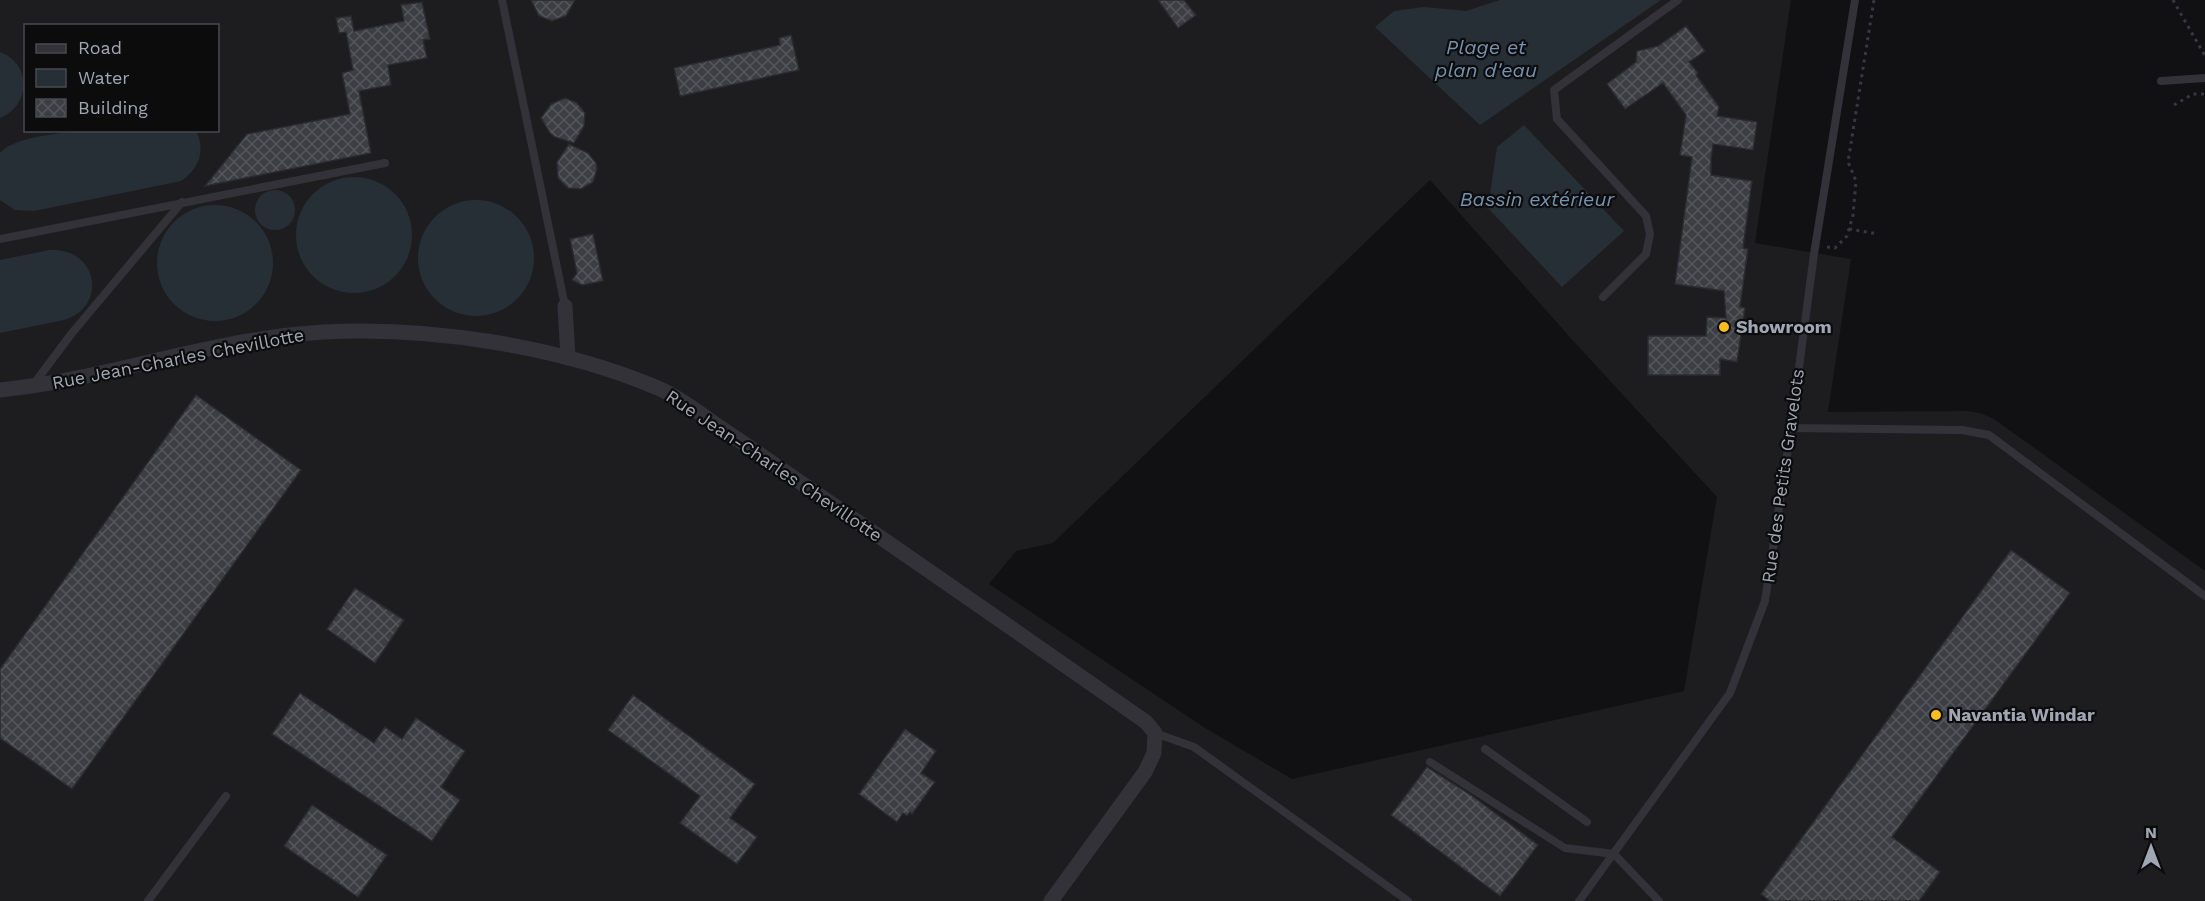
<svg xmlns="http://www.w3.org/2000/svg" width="2205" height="901" viewBox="0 0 2205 901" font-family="'Work Sans',sans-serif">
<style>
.built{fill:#1d1d20;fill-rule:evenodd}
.water{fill:#272f36}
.building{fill:url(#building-cross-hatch);stroke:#2b2b2f;stroke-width:1.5}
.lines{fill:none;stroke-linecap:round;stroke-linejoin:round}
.path{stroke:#38393f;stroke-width:3;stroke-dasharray:3 4.5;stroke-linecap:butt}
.lane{stroke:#323238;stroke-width:8}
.street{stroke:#323238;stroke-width:15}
.poi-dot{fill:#f9bd22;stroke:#0c0c0d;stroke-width:2}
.labels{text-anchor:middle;stroke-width:4.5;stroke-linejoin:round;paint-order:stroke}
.poi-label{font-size:18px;font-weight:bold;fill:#a1a6b4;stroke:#0c0c0d;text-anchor:start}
.street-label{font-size:18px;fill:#a1a6b4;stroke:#0c0c0d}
.water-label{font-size:20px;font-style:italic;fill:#7692b1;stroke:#0c0c0d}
</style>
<defs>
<pattern id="building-cross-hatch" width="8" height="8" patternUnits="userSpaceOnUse" patternTransform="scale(1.5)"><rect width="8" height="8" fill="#3d3e43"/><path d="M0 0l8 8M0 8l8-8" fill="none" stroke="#56575c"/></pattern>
</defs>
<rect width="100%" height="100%" fill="#111113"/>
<path class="built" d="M0,0H1791L1755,243L1851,259L1828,412L1967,411L1980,413L1994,419L2205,571V901H0ZM26,26H218V130H26ZM1430,180L1576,344L1717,497L1684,691L1292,779L1205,728L989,584L1016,551L1053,543Z"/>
<g class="water">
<polygon points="1500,0 1661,0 1480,125 1375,27 1394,11 1424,7 1466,11"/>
<path d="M0,52C32,64 31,105 0,118Z"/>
<polygon points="1524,125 1624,231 1562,287 1488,208 1497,147"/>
<path d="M196,131C206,150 199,169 181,181L34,211L15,210L0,200V153C26,124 155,130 196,131Z"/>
<circle cx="354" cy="235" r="58"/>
<circle cx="275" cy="210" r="20"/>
<circle cx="476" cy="258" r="58"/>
<circle cx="215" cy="263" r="58"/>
<path d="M50,250C97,247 109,306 64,320L0,333V260Z"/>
</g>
<g class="building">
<polygon points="531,0 575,0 566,16 552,21 539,16"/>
<polygon points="1158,0 1184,0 1196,15 1178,28"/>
<polygon points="422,2 430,39 423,40 427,58 388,65 391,85 359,91 371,153 205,186 247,134 350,114 342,73 353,70 346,32 339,33 336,18 351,16 354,31 404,21 401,5"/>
<polygon points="1686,26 1705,51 1689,62 1698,73 1696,75 1719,107 1717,116 1757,122 1753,150 1713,144 1711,159 1711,175 1752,181 1743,248 1748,249 1740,307 1745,308 1737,362 1720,359 1720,375 1648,375 1648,336 1706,336 1707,317 1726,318 1724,291 1675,284 1692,157 1680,155 1686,115 1663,83 1625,109 1607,84 1636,62 1637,51 1658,46"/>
<polygon points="791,35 799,70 680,96 674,68 780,45 779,38"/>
<polygon points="565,98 577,103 585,113 584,126 574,143 555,137 550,133 541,118 551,104"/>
<polygon points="569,144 588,153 596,163 597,169 593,182 581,189 568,188 558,178 557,162"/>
<polygon points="593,234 603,281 582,285 572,280 577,273 570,239"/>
<polygon points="196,395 301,470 72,789 0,738 0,669"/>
<polygon points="2011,550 2070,593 1892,837 1940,872 1919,901 1770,901 1761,894"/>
<polygon points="355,588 404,620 375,663 327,629"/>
<polygon points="300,693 374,743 385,727 402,739 416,718 465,751 441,787 460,800 432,841 272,734"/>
<polygon points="633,695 755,784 730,818 757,837 737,864 680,823 700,796 608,730"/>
<polygon points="905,729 936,751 921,773 935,782 912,814 910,812 907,816 903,813 897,822 859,794"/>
<polygon points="1427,767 1471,795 1538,845 1500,896 1391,815"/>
<polygon points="312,805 387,855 358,897 284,846"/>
</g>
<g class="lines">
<g class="path">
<polyline points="2173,0 2205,56"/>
<polyline points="2174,105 2193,94 2205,94"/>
<polyline points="1849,229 1878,234"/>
<polyline points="1827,247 1835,248 1847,236 1853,215 1856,181 1848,162 1874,0"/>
</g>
<g class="lane">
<polyline points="502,0 565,306"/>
<polyline points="2161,81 2205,78"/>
<polyline points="0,239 385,163"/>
<polyline points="1603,297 1646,254 1650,234 1646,216 1557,119 1554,90 1678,0"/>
<polyline points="33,385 72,333 182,202"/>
<polyline points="1791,428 1962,430 1989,435 2205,596"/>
<polyline points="1155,733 1194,747 1408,901"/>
<polyline points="1485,749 1587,822"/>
<polyline points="1430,762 1565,848 1614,854 1659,901"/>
<polyline points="148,901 226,796"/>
<polyline points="1579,901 1730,693 1765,601 1791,428 1814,254 1855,0"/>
</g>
<g class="street">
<polyline points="565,306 568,358"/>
<path d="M0,390C109,379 214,338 324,332C428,326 557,346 653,386C676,395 698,412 718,426C748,446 777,466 807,487C920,564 1033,643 1146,722L1155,733L1154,753L1145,772L1051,901"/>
</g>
</g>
<g class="poi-dot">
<circle cx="1724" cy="327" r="6"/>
<circle cx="1936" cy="715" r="6"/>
</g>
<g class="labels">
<g class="poi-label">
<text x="1736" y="333">Showroom</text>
<text x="1948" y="721">Navantia Windar</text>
</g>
<g class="street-label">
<text transform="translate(178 359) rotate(-11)" y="6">Rue Jean-Charles Chevillotte</text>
<text transform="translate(774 466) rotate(34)" y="6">Rue Jean-Charles Chevillotte</text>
<text transform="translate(1783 476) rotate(-82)" y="6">Rue des Petits Gravelots</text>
</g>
<g class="water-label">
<text x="1486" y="54">Plage et<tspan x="1486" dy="23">plan d'eau</tspan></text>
<text x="1537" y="206">Bassin extérieur</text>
</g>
</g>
<rect x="24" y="24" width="195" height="108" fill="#0c0c0d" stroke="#484a50" stroke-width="1.5"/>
<rect x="36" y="44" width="30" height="9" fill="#323238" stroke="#484a50" stroke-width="1.5"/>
<text x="78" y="54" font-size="18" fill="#a1a6b4">Road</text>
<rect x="36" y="69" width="30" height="18" fill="#272f36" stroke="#484a50" stroke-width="1.5"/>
<text x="78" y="84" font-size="18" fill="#a1a6b4">Water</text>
<rect x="36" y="99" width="30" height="18" fill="url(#building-cross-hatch)" stroke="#484a50" stroke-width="1.5"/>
<text x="78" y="114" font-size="18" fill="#a1a6b4">Building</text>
<g transform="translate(2151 847)" stroke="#0c0c0d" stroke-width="4.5" paint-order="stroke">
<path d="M0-4.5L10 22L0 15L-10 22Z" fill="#a1a6b4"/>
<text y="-9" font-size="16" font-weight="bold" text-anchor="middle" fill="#a1a6b4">N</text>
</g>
</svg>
